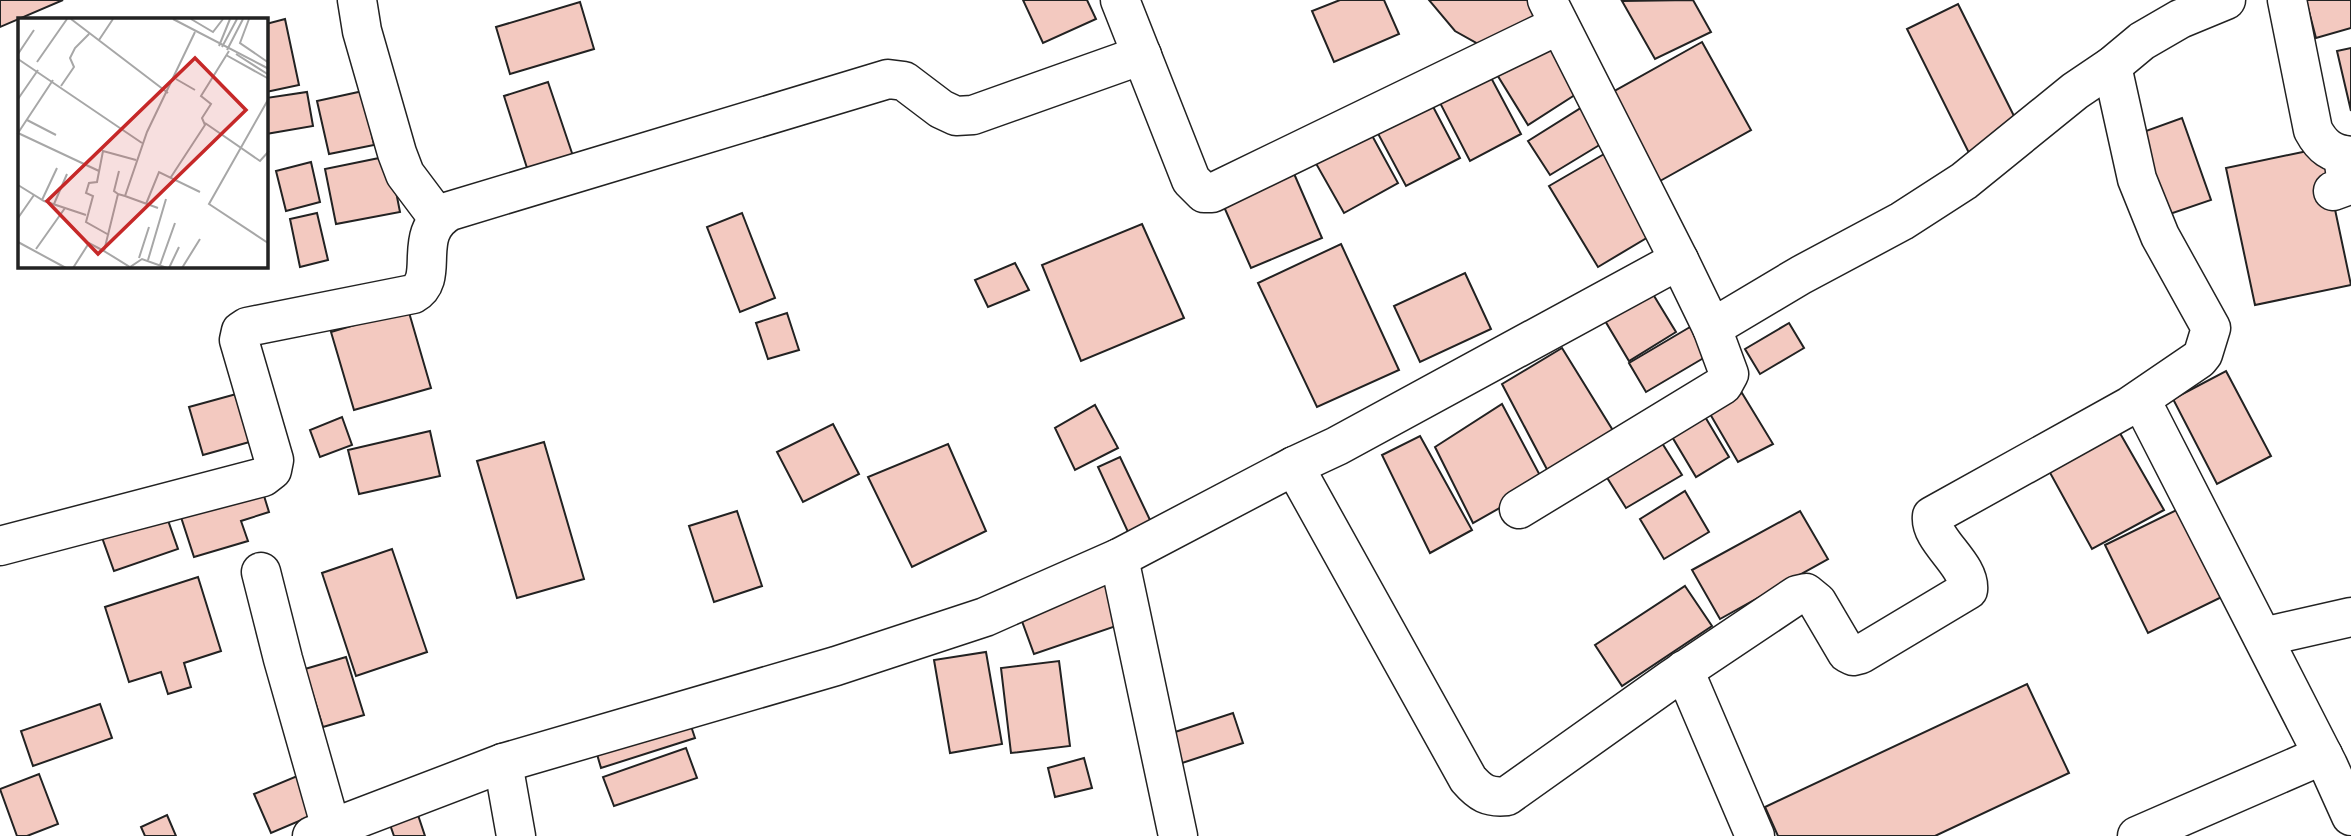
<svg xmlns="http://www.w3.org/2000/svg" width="2351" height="836" viewBox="0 0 2351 836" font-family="'PT Sans Narrow',sans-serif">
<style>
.building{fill:#f3c9c0;stroke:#222;stroke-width:2}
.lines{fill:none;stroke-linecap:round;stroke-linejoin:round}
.minor-casing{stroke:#222;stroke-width:41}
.minor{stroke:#fff;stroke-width:38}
.inset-road{fill:none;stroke:#a7a7a7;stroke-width:2}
.view{fill:#c62828;fill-opacity:0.15;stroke:#c62828;stroke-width:3.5}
.inset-edge{fill:none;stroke:#222;stroke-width:3.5}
</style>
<rect width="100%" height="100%" fill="#fff"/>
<g class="building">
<polygon points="0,0 63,0 0,27"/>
<polygon points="1023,0 1087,0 1096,19 1043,43"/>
<polygon points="1340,0 1384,0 1399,34 1334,62 1312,11"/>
<polygon points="1429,0 1536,0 1543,16 1482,46 1455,31"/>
<polygon points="1693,0 1711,32 1655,59 1622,1"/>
<polygon points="2306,0 2351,0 2351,28 2316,38"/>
<polygon points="580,2 594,49 510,74 496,27"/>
<polygon points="1958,4 2020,128 1969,153 1907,29"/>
<polygon points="285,19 299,85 266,92 266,24"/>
<polygon points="1549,40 1581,91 1528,125 1496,73"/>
<polygon points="1702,42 1751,130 1660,181 1611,93"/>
<polygon points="2351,48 2351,111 2337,51"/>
<polygon points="1488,72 1521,134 1470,161 1438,99"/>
<polygon points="548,82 573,156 528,171 504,96"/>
<polygon points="363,91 374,145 329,154 317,101"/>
<polygon points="307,92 313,126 266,134 266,98"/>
<polygon points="1429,99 1460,158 1406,186 1375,128"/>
<polygon points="1584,106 1606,141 1550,175 1528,141"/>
<polygon points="2182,118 2211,200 2161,217 2132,136"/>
<polygon points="1369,130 1398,183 1344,213 1314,160"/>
<polygon points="2322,148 2351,285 2255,305 2226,168"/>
<polygon points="1611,150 1660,230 1598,267 1549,186"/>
<polygon points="389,156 400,212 336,224 325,169"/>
<polygon points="311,162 320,202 286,211 276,171"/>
<polygon points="1292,169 1322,238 1251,268 1221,200"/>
<polygon points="317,213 328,260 300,267 290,219"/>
<polygon points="742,213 775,298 740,312 707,227"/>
<polygon points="1142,224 1184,318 1081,361 1042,265"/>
<polygon points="1341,244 1399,370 1317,407 1258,283"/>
<polygon points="1015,263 1029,290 988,307 975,280"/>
<polygon points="1465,273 1491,329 1420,362 1394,306"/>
<polygon points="1648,286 1676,332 1629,361 1601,314"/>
<polygon points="408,309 431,388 354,410 331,332"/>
<polygon points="787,313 799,350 768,359 756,323"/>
<polygon points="1789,323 1804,348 1760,374 1745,349"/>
<polygon points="1690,327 1707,356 1646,392 1629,363"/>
<polygon points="1562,348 1617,437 1551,477 1502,384"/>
<polygon points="2226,371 2271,456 2217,484 2173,399"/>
<polygon points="240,393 253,441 203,455 189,407"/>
<polygon points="1742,393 1773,444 1738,462 1706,407"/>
<polygon points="1502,404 1544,483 1473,523 1435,447"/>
<polygon points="1095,405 1118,448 1075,470 1055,428"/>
<polygon points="1701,410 1729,457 1696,477 1668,430"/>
<polygon points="342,417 352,445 320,457 310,430"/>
<polygon points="2113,421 2164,510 2092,549 2043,460"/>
<polygon points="833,424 859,474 803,502 777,452"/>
<polygon points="430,431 440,476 359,494 348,450"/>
<polygon points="1657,435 1682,475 1626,508 1601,468"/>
<polygon points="1420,436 1472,530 1430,553 1382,455"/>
<polygon points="544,442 584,579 517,598 477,461"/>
<polygon points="948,444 986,531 912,567 868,477"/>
<polygon points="1120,457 1151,522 1128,532 1098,467"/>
<polygon points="260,483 269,512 241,521 248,541 194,557 178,508"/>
<polygon points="1685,491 1709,532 1664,559 1640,519"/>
<polygon points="2191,503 2234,591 2148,633 2105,545"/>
<polygon points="163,506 178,549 114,571 99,529"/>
<polygon points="737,511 762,586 714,602 689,526"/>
<polygon points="1800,511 1828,559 1720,619 1692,570"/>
<polygon points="392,549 427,652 356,676 322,573"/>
<polygon points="198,577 221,651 184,663 191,687 168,694 161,672 129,682 105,607"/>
<polygon points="1110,581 1125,623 1034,654 1019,613"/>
<polygon points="1685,586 1712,626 1622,686 1595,645"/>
<polygon points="986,652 1002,744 950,753 934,660"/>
<polygon points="346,657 364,715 323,727 305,669"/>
<polygon points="1059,661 1070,746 1011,753 1001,668"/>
<polygon points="2027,684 2069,773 1935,836 1778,836 1765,807"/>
<polygon points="100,704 112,738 33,766 21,731"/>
<polygon points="1233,713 1243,743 1176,765 1166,735"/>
<polygon points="687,714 695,738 601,768 594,744"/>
<polygon points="686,748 697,778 614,806 603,777"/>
<polygon points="1084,758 1092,788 1055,797 1048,768"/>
<polygon points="39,774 58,824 27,836 17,836 0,789"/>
<polygon points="302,774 318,813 271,833 254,794"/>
<polygon points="415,806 425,836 394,836 387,816"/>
<polygon points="167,815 176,836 145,836 141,827"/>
</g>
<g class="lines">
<defs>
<g id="minor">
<polyline points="357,0 362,31 397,153 405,174 438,218"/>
<polyline points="1120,0 1191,180 1204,193 1212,193 1559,25"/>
<polyline points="1547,0 1679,260"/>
<path d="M2287,0L2313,130C2322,147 2332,154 2351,156"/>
<polyline points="2333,191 2347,186 2343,155"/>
<polyline points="2141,400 2328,765 2351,816"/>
<path d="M1294,466L1468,779C1480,793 1488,798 1507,796L1673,678L1797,595L1806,593L1817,602L1847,653L1853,656L1861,654L1968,590C1971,565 1929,540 1932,516L2130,406L2199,359L2203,354L2211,328L2160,236L2137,179L2112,66"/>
<polyline points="1519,509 1723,385 1729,374 1712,328"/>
<path d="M0,546L263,477L272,470L274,460L239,340L241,331L247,327L413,294C442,278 409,234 450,211L888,79L904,81L941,109L956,116L973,115L1142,55"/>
<polyline points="1119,558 1178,836"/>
<polyline points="261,572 283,659 331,828"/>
<polyline points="2263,637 2351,617"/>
<polyline points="1684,670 1755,836"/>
<polyline points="503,763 516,836"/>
<polyline points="312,836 503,763 836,666 985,617 1119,558 1294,466 1337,446 1679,260 1712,328 1801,275 1902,221 1964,181 2075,91 2112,66 2142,41 2180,19 2226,0"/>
<polyline points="2137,836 2323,755"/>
</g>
</defs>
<use href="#minor" class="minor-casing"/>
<use href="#minor" class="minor"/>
</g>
<g transform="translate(18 18)">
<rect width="250" height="250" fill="#fff"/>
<path class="inset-road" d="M53,1L150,75M155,1L251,51M173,1L195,14L205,1M231,1L222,25L251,45M81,22L95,1M201,28L212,1M204,29L219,1M209,32L225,1M0,36L16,12M218,36L251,57M208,37L251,61M0,41L124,125M19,44L49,1M158,61L177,72M35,62L0,115L81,153M43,68L56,49L52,40L57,30L71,16M0,81L20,52M9,102L38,117M187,105L242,143L251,133M153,159L187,107L184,100L193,86L183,78L211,33M0,167L26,183L68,197M100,176L96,173L101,153M107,178L140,190M24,182L39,150M36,186L49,156M128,186L141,154L182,174M0,200L16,177M91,217L68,204L75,178L68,175L71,165L79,164L85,133L118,142M0,224L48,250M250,225L191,186L251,80M18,231L47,190M121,240L131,209M130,242L148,181M142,247L157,205M55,250L71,225L86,233M149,250L124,241L112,249L86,233L100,176L107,178L129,114L177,14M151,250L161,229M164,250L182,221"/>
<path class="view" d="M177,40L228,92L80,236L29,183Z"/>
<rect width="250" height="250" class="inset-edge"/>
</g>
</svg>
